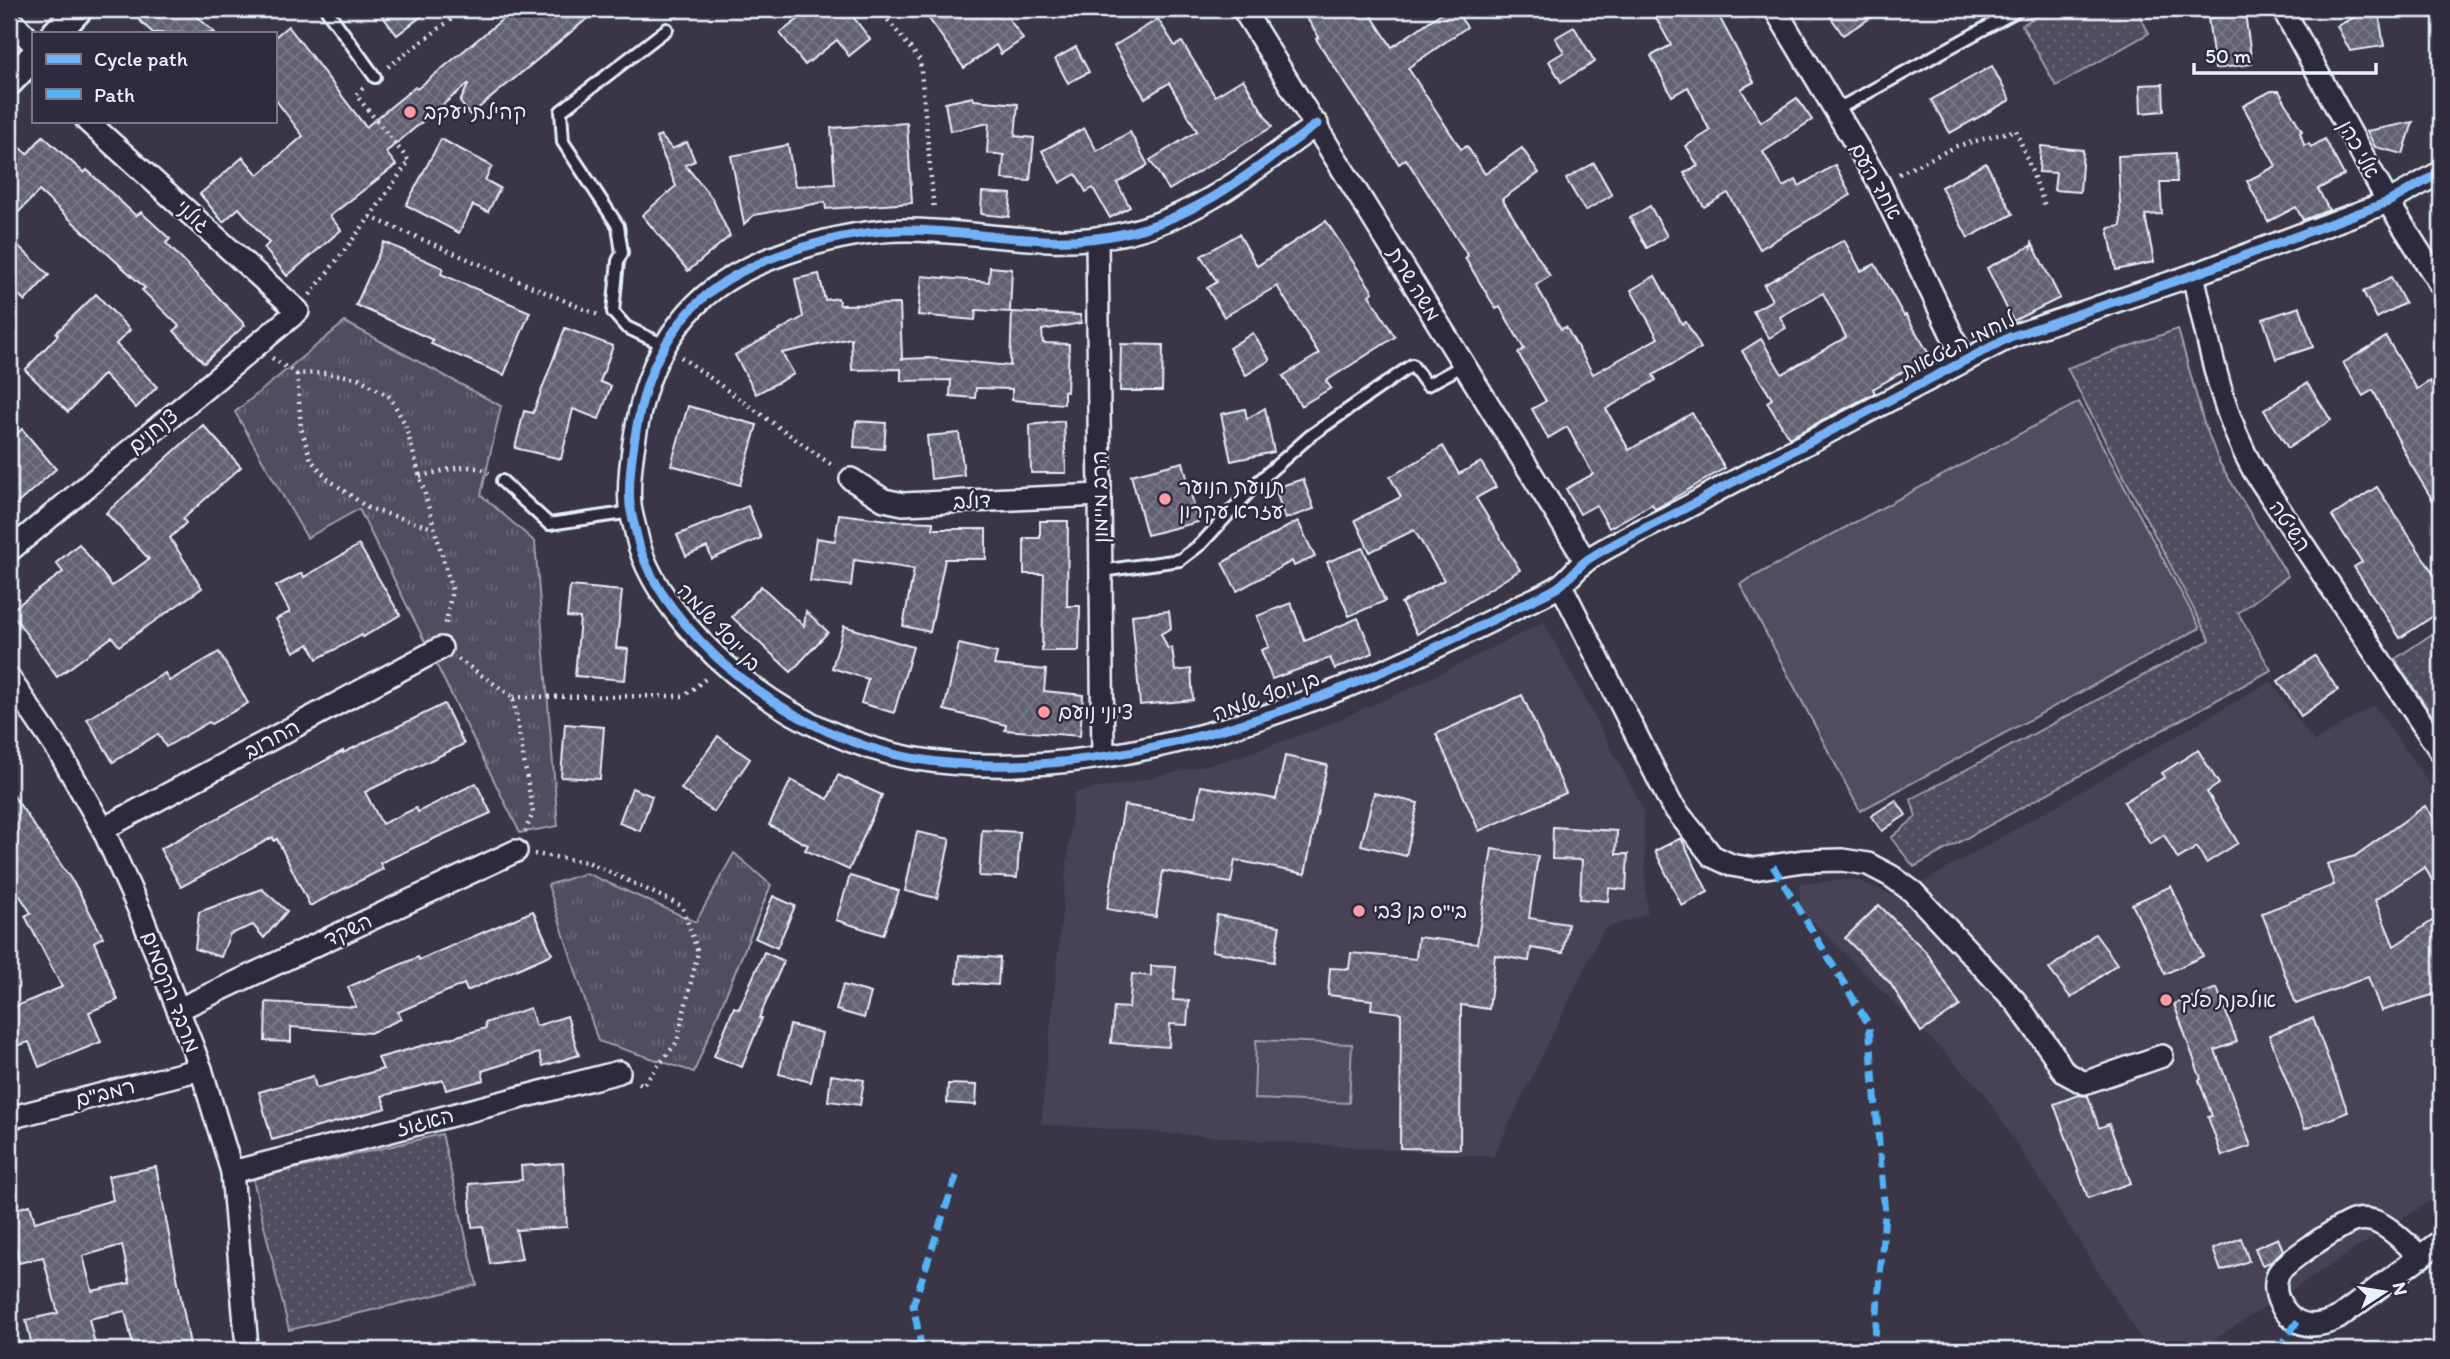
<svg xmlns="http://www.w3.org/2000/svg" width="2450" height="1359" viewBox="0 0 2450 1359" font-family="Itim,'Playpen Sans Hebrew',sans-serif">
<style>
.built{fill:#464354}
.grass{fill:url(#grass-dots);stroke:#9ca0ac;stroke-width:2}
.park{fill:url(#park-tufts);stroke:#9ca0ac;stroke-width:2}
.pitch{fill:#504e5f;stroke:#9ca0ac;stroke-width:2}
.building{fill:url(#building-cross-hatch);stroke:#e8f1f8;stroke-width:2;fill-rule:evenodd}
.lines{fill:none;stroke-linecap:round;stroke-linejoin:round}
.service-casing{stroke:#e8f1f8;stroke-width:16}
.minor-casing{stroke:#e8f1f8;stroke-width:26}
.tertiary-casing{stroke:#e8f1f8;stroke-width:32}
.path{stroke:#e8f1f8;stroke-width:4.5;stroke-dasharray:2 5;stroke-linecap:butt}
.service{stroke:#2f2a3d;stroke-width:10}
.minor{stroke:#2f2a3d;stroke-width:21}
.tertiary{stroke:#2f2a3d;stroke-width:26}
.quiet{stroke:#52b3f8;stroke-width:7;stroke-dasharray:14 7;stroke-linecap:butt}
.cycleway-casing{stroke:#2f2a3d;stroke-width:13}
.cycleway{stroke:#73b2f8;stroke-width:9}
.poi-dot{fill:#ff9aa2;stroke:#2f2a3d;stroke-width:2.5}
.labels{text-anchor:middle;stroke-width:5;stroke-linejoin:round;paint-order:stroke}
.poi-label{font-size:21px;fill:#e8f1f8;stroke:#2f2a3d;text-anchor:start}
.street-label{font-size:21px;fill:#e8f1f8;stroke:#2f2a3d}
</style>
<defs>
<pattern id="grass-dots" width="8" height="8" patternUnits="userSpaceOnUse" patternTransform="scale(1.75)"><rect width="8" height="8" fill="#504e5f"/><path d="M2 2h.1M6 6h.1" fill="none" stroke="#696877" stroke-width="1.8" stroke-linecap="round"/></pattern>
<pattern id="park-tufts" width="24" height="20" patternUnits="userSpaceOnUse" patternTransform="scale(1.75)"><rect width="24" height="20" fill="#504e5f"/><path d="M3 7l-1-3M5 7V3M7 7l1-3M15 17l-1-3M17 17v-4M19 17l1-3" fill="none" stroke="#696877"/></pattern>
<pattern id="building-cross-hatch" width="8" height="8" patternUnits="userSpaceOnUse" patternTransform="scale(1.75)"><rect width="8" height="8" fill="#636171"/><path d="M0 0l8 8M0 8l8-8" fill="none" stroke="#797886"/></pattern>
</defs>
<rect width="100%" height="100%" fill="#3a3648"/>
<filter id="ink" filterUnits="userSpaceOnUse"><feTurbulence type="fractalNoise" baseFrequency=".0143" numOctaves="2"/><feDisplacementMap in="SourceGraphic" scale="14" xChannelSelector="R" yChannelSelector="G"/><feConvolveMatrix kernelMatrix="1 2 1 2 8 2 1 2 1" color-interpolation-filters="sRGB"/></filter>
<g filter="url(#ink)">
<g class="built">
<polygon points="1544,622 1643,808 1647,914 1604,929 1493,1157 1041,1124 1074,793 1146,779 1232,759 1318,729 1417,685"/>
<polygon points="2271,681 2314,742 2374,705 2441,800 2441,1194 2198,1350 2148,1350 1982,1090 1801,910 1799,884 1855,879 1898,897"/>
</g>
<g class="grass">
<polygon points="2049,9 2136,9 2149,33 2056,86 2022,25"/>
<polygon points="2178,329 2203,420 2219,462 2288,576 2238,613 2271,670 1914,867 1891,838 1916,817 1911,799 2210,640 2067,368"/>
<polygon points="2441,628 2441,729 2395,659"/>
<polygon points="442,1134 477,1285 289,1330 253,1179"/>
</g>
<g class="park">
<polygon points="345,322 501,406 481,495 535,542 558,826 520,833 359,509 307,538 235,412"/>
<polygon points="734,853 771,885 694,1072 598,1041 548,885 586,873 696,922"/>
</g>
<g class="pitch">
<polygon points="2079,402 2200,628 1860,811 1740,584"/>
<polygon points="1256,1040 1352,1044 1349,1103 1254,1099"/>
</g>
<g class="building">
<polygon points="147,9 189,9 215,33 153,33 138,19"/>
<polygon points="377,9 431,9 397,35"/>
<polygon points="515,9 599,9 470,115 460,102 469,83 386,152 396,165 330,216 341,230 287,276 264,248 269,243 239,208 223,222 200,194 243,157 258,175 303,136 275,99 275,37 288,26 366,127 415,87 417,89"/>
<polygon points="812,9 847,9 870,39 849,56 837,40 805,65 780,33"/>
<polygon points="922,9 1002,9 1023,39 1001,54 996,45 964,68"/>
<polygon points="1301,9 1367,9 1392,47 1447,9 1454,9 1467,27 1408,68 1461,149 1467,146 1485,174 1522,148 1539,173 1502,199 1550,276 1536,285 1561,329 1566,327 1593,374 1658,338 1631,290 1655,276 1682,324 1686,322 1701,348 1653,375 1656,380 1606,409 1629,450 1692,413 1725,468 1664,504 1655,509 1652,504 1609,528 1596,505 1580,514 1566,489 1593,474 1567,427 1548,438 1532,409 1546,401 1518,353 1524,349 1500,307 1496,309 1465,258 1468,256 1406,159 1399,164 1316,39 1319,37"/>
<polygon points="1651,9 1715,9 1754,82 1741,89 1761,122 1797,98 1812,120 1763,152 1783,187 1796,180 1799,186 1835,165 1851,195 1760,249 1728,193 1704,207 1684,173 1698,166 1686,146 1710,131 1688,87 1672,96 1651,56 1671,45"/>
<polygon points="1825,9 1885,9 1843,35"/>
<polygon points="2371,9 2378,9 2384,46 2350,51 2337,26"/>
<polygon points="2245,13 2252,64 2215,69 2208,18"/>
<polygon points="1158,19 1175,46 1182,42 1215,96 1243,79 1272,127 1169,190 1150,160 1197,131 1169,83 1145,98 1114,46"/>
<polygon points="1574,27 1595,62 1561,82 1549,61 1564,52 1555,38"/>
<polygon points="1076,47 1089,72 1068,83 1055,59"/>
<polygon points="1992,66 2010,100 1950,133 1931,100"/>
<polygon points="2163,84 2164,111 2141,113 2140,85"/>
<polygon points="2271,91 2279,91 2302,131 2300,132 2304,145 2309,144 2311,147 2325,139 2344,175 2318,189 2329,210 2303,220 2296,207 2268,222 2247,181 2276,166 2243,106"/>
<polygon points="973,97 974,100 1018,104 1015,136 1034,138 1030,181 1002,179 1004,155 987,153 989,123 950,131 945,103"/>
<polygon points="2413,122 2403,154 2375,147 2367,131"/>
<polygon points="907,123 912,203 826,209 825,202 754,215 744,224 731,156 788,145 795,186 835,184 831,128"/>
<polygon points="1084,128 1097,151 1130,132 1148,165 1117,183 1130,207 1110,218 1093,188 1086,192 1076,174 1060,183 1042,151"/>
<polygon points="660,135 672,149 687,142 695,161 685,165 712,198 730,236 688,271 642,215 676,186 656,138"/>
<polygon points="43,136 84,173 87,170 136,216 141,212 170,239 166,243 245,325 204,363 174,331 179,326 142,290 145,288 39,191 9,222 9,161 20,148 27,154"/>
<polygon points="441,139 492,166 485,180 500,188 488,212 473,205 459,233 406,205"/>
<polygon points="2041,146 2083,150 2080,192 2054,190 2056,173 2039,172"/>
<polygon points="2176,153 2177,182 2160,182 2162,214 2145,215 2154,262 2116,270 2108,228 2121,226 2118,156"/>
<polygon points="1594,163 1612,195 1585,211 1566,179"/>
<polygon points="1986,163 2013,214 1968,238 1941,187"/>
<polygon points="982,192 1011,194 1009,217 981,214"/>
<polygon points="1650,206 1667,236 1647,248 1630,218"/>
<polygon points="1326,221 1373,292 1369,295 1395,337 1326,381 1331,388 1301,406 1283,376 1319,354 1277,286 1224,317 1207,288 1217,282 1201,256 1239,234 1257,266"/>
<polygon points="9,237 49,275 25,301 9,285"/>
<polygon points="1844,240 1861,271 1875,264 1904,316 1906,315 1930,356 1873,389 1875,393 1789,438 1767,402 1772,399 1742,351 1761,339 1782,374 1846,337 1823,293 1780,317 1786,328 1769,338 1753,311 1772,300 1764,285"/>
<polygon points="384,242 443,268 441,274 530,312 504,375 431,344 433,340 356,305"/>
<polygon points="2032,243 2060,298 2013,321 1987,268 2030,246 2031,248"/>
<polygon points="990,267 1012,269 1010,312 976,310 975,320 918,315 922,276 989,282"/>
<polygon points="819,274 825,300 838,298 840,305 900,304 902,359 928,358 1010,366 1012,312 1080,315 1081,323 1042,330 1043,343 1069,344 1067,392 1064,391 1064,404 1012,400 1012,389 976,388 975,398 950,396 951,380 901,381 901,369 852,370 851,338 782,353 794,374 756,394 735,355 803,317 795,279"/>
<polygon points="2391,277 2405,303 2377,318 2363,292"/>
<polygon points="96,294 130,330 116,344 157,387 136,408 104,374 68,412 25,370 58,335 56,333"/>
<polygon points="2300,307 2313,347 2276,359 2263,319"/>
<polygon points="565,328 613,346 600,382 611,386 599,419 573,409 561,459 515,448 524,411 533,413"/>
<polygon points="1253,333 1270,360 1246,375 1229,348"/>
<polygon points="2386,337 2417,389 2430,381 2441,403 2441,514 2410,463 2373,390 2363,396 2343,363"/>
<polygon points="1121,344 1163,345 1162,391 1120,391"/>
<polygon points="2307,383 2331,420 2288,448 2264,410"/>
<polygon points="688,406 757,425 740,485 671,465"/>
<polygon points="1265,408 1274,452 1231,461 1221,414 1245,409 1247,419"/>
<polygon points="856,421 886,423 884,449 854,447"/>
<polygon points="1064,421 1066,473 1031,473 1030,425"/>
<polygon points="203,425 241,467 183,519 186,523 170,538 202,588 119,646 112,637 57,677 10,611 63,572 56,563 79,544 112,586 149,559 106,513"/>
<polygon points="22,429 56,469 9,511 9,441"/>
<polygon points="959,433 964,475 931,479 927,436"/>
<polygon points="1443,446 1459,474 1481,462 1496,487 1476,498 1520,570 1417,634 1401,603 1444,580 1414,530 1370,552 1355,520 1401,497 1390,477"/>
<polygon points="1183,462 1198,522 1147,535 1131,475"/>
<polygon points="1303,479 1314,509 1285,519 1275,488"/>
<polygon points="2377,487 2441,585 2441,611 2400,638 2354,567 2362,562 2332,516"/>
<polygon points="748,506 761,538 712,559 707,547 686,556 677,535"/>
<polygon points="839,514 896,521 933,522 933,529 986,529 986,559 945,559 930,632 903,626 914,569 854,560 851,586 810,581 816,538 835,541"/>
<polygon points="1040,521 1068,521 1067,606 1080,606 1079,651 1042,651 1044,574 1024,574 1024,538 1040,538"/>
<polygon points="1298,521 1315,557 1294,566 1292,561 1237,591 1222,563"/>
<polygon points="359,545 400,615 363,637 362,635 317,659 309,644 294,652 276,619 290,612 276,586 302,573 304,577"/>
<polygon points="1363,548 1385,601 1349,616 1327,562"/>
<polygon points="570,586 622,591 616,648 628,649 625,680 575,676 580,618 567,617"/>
<polygon points="761,586 804,626 806,611 828,632 791,672 732,617"/>
<polygon points="1291,603 1305,641 1358,618 1373,653 1335,669 1330,658 1272,679 1261,650 1269,647 1257,616"/>
<polygon points="1169,611 1171,628 1161,634 1168,649 1172,647 1175,671 1191,669 1193,700 1140,705 1132,615"/>
<polygon points="844,626 913,647 894,713 861,703 868,679 832,668"/>
<polygon points="959,644 997,653 994,665 1046,670 1044,691 1083,695 1080,736 1005,730 1006,725 944,710"/>
<polygon points="219,652 248,703 211,724 209,722 166,747 158,734 113,762 87,719 165,673 169,681"/>
<polygon points="2315,656 2338,690 2301,716 2278,681"/>
<polygon points="1522,695 1566,793 1479,831 1436,734"/>
<polygon points="444,704 464,744 365,792 382,824 416,808 418,812 476,783 491,813 380,863 383,869 310,906 277,839 274,841 273,837 181,887 160,849 343,751 343,753"/>
<polygon points="565,724 604,727 600,779 561,777"/>
<polygon points="718,736 750,759 714,812 681,789"/>
<polygon points="2198,750 2219,784 2207,792 2238,843 2206,863 2197,847 2178,859 2164,835 2150,844 2124,802 2165,777 2162,773"/>
<polygon points="1285,756 1327,765 1305,874 1235,860 1231,883 1163,871 1156,917 1107,909 1124,805 1195,817 1201,786 1276,799"/>
<polygon points="838,775 882,795 849,870 805,850 808,845 769,825 791,780 828,799"/>
<polygon points="632,788 652,796 640,831 619,823"/>
<polygon points="9,789 77,888 103,937 94,942 118,1000 89,1012 101,1042 39,1067 29,1042 9,1048 9,1009 62,987 25,916 31,913 9,879"/>
<polygon points="1374,793 1418,803 1406,856 1361,845"/>
<polygon points="1896,800 1906,815 1882,831 1871,816"/>
<polygon points="2425,806 2441,828 2441,898 2425,867 2375,900 2394,946 2441,915 2441,988 2432,995 2381,1011 2368,977 2296,1004 2262,913 2334,885 2327,864 2355,856"/>
<polygon points="1553,827 1617,831 1616,854 1628,854 1626,890 1609,888 1608,901 1580,899 1582,860 1552,859"/>
<polygon points="982,830 1020,832 1017,878 979,876"/>
<polygon points="917,832 950,839 937,898 905,891"/>
<polygon points="1681,838 1708,892 1682,906 1655,851"/>
<polygon points="1492,849 1538,856 1529,918 1568,924 1563,953 1531,948 1529,961 1495,955 1489,1009 1461,1005 1460,1149 1400,1148 1401,1013 1371,1009 1372,1000 1328,995 1330,968 1349,969 1351,953 1416,959 1418,937 1477,944"/>
<polygon points="850,876 899,891 883,935 836,920"/>
<polygon points="2171,886 2203,956 2165,974 2132,904"/>
<polygon points="262,889 287,911 264,938 253,925 230,934 221,957 195,949 199,912"/>
<polygon points="773,896 795,906 777,948 755,938"/>
<polygon points="1879,905 1927,953 1960,1006 1921,1032 1890,983 1845,938"/>
<polygon points="533,911 552,954 467,991 464,984 398,1012 401,1019 370,1033 291,1027 291,1042 265,1041 266,1002 356,1007 348,987 418,957 419,960"/>
<polygon points="1217,915 1280,926 1274,962 1212,951"/>
<polygon points="2095,934 2117,964 2071,998 2049,969"/>
<polygon points="764,952 784,961 759,1018 762,1018 742,1067 714,1056 734,1007 739,1009"/>
<polygon points="959,955 1000,958 998,985 957,982"/>
<polygon points="1151,966 1176,967 1173,1000 1189,1001 1187,1025 1170,1024 1169,1047 1111,1043 1114,1007 1129,1008 1132,974 1151,976"/>
<polygon points="843,985 871,993 864,1018 836,1010"/>
<polygon points="2217,988 2237,1042 2215,1050 2251,1146 2222,1156 2208,1117 2212,1116 2199,1080 2201,1079 2174,1004"/>
<polygon points="530,1008 536,1026 567,1016 579,1055 543,1066 539,1053 482,1071 484,1080 446,1090 443,1080 382,1096 386,1108 272,1140 259,1092 313,1076 316,1088 383,1069 378,1058 486,1028 485,1023"/>
<polygon points="2313,1018 2348,1112 2305,1129 2269,1035"/>
<polygon points="790,1025 822,1033 811,1082 779,1074"/>
<polygon points="831,1075 864,1080 860,1105 828,1101"/>
<polygon points="948,1084 977,1085 976,1105 947,1103"/>
<polygon points="2078,1095 2088,1096 2099,1128 2109,1124 2131,1183 2088,1198 2054,1104"/>
<polygon points="563,1163 567,1227 516,1230 522,1259 490,1264 483,1226 472,1227 469,1184 522,1180 521,1166"/>
<path d="M156,1167L191,1350H134L125,1311L89,1319L96,1348L84,1350H33L26,1320L58,1313L43,1257L19,1263L9,1224V1211L30,1205L35,1222L113,1200L108,1176ZM122,1245L130,1283L92,1291L83,1256Z"/>
<polygon points="2241,1238 2249,1261 2221,1271 2213,1249"/>
<polygon points="2278,1238 2283,1250 2271,1262 2262,1265 2255,1248"/>
</g>
<g class="lines">
<defs>
<g id="service">
<polyline points="326,9 375,77"/>
<polyline points="1836,110 2020,9"/>
<polyline points="666,346 626,327 613,312 618,261 622,253 618,226 563,142 561,111 667,29"/>
<polyline points="502,481 549,524 632,512"/>
<polyline points="1101,571 1180,560 1201,544 1259,481 1310,436 1412,365 1427,385 1464,365"/>
</g>
<g id="minor">
<polyline points="1243,9 1585,560"/>
<polyline points="1775,9 1879,183 1964,360"/>
<polyline points="2283,9 2388,202 2441,286"/>
<polyline points="9,19 33,43"/>
<path d="M1317,124C1254,170 1198,218 1121,234C1049,250 978,230 906,230C845,230 749,257 704,297C681,317 660,349 650,377C638,408 627,473 630,505C631,515 635,526 637,537C649,593 708,655 754,688C798,721 856,748 911,758C1078,788 1282,720 1432,649C1462,635 1491,621 1520,606C1532,600 1547,594 1558,587C1570,579 1578,565 1590,558C1629,533 1674,517 1714,492L2010,337L2193,275L2388,202L2441,172"/>
<polyline points="1097,238 1103,756"/>
<path d="M2193,275C2209,342 2220,411 2254,471L2441,752"/>
<polyline points="851,479 884,500 903,504 1100,495"/>
<polyline points="9,551 298,311 87,121"/>
<polyline points="1561,585 1671,804 1712,856 1731,865 1754,869 1803,861 1842,860 1868,864 1891,876 1913,892 2015,1001 2052,1052 2064,1072 2084,1083 2162,1056"/>
<polyline points="9,678 61,755 103,829 141,914 201,1069 232,1172 246,1336"/>
<polyline points="103,829 441,648"/>
<polyline points="179,1009 516,851"/>
<polyline points="9,1118 201,1069"/>
<polyline points="232,1172 619,1072"/>
<path d="M2421,1257C2407,1245 2391,1227 2374,1221C2367,1219 2359,1219 2353,1221C2340,1226 2282,1263 2278,1274C2269,1296 2288,1324 2311,1325C2320,1325 2330,1322 2338,1318L2441,1241"/>
</g>
<g id="tertiary">
<polyline points="56,33 79,9"/>
<polyline points="9,82 33,57"/>
</g>
</defs>
<use href="#service" class="service-casing"/>
<use href="#minor" class="minor-casing"/>
<use href="#tertiary" class="tertiary-casing"/>
<g class="path">
<polyline points="879,9 920,60 934,210"/>
<polyline points="676,17 682,9"/>
<polyline points="388,67 465,9"/>
<polyline points="1899,174 1957,146 2016,130 2045,206"/>
<polyline points="370,217 598,315"/>
<polyline points="310,295 370,217 409,161 356,95 365,86"/>
<polyline points="681,357 833,466"/>
<polyline points="272,358 297,374 327,373 358,378 390,397 405,424 452,590 445,628"/>
<polyline points="297,374 301,428 311,460 328,479 368,508 433,528"/>
<path d="M420,476C442,472 469,460 489,473"/>
<polyline points="458,659 513,697 533,813 525,831"/>
<polyline points="513,697 684,696 708,677"/>
<polyline points="534,854 588,862 682,906 698,952 677,1042 643,1085 638,1082"/>
</g>
<use href="#service" class="service"/>
<use href="#minor" class="minor"/>
<use href="#tertiary" class="tertiary"/>
<g class="quiet">
<polyline points="1773,866 1869,1025 1885,1214 1874,1350"/>
<polyline points="922,1350 913,1305 958,1171"/>
<polyline points="2277,1350 2298,1321"/>
</g>
<defs>
<path id="cycleway" d="M1317,124C1254,170 1198,218 1121,234C1049,250 978,230 906,230C845,230 749,257 704,297C681,317 660,349 650,377C638,408 627,473 630,505C631,515 635,526 637,537C649,593 708,655 754,688C798,721 856,748 911,758C1078,788 1282,720 1432,649C1462,635 1491,621 1520,606C1532,600 1547,594 1558,587C1570,579 1578,565 1590,558C1629,533 1674,517 1714,492L2010,337L2193,275L2388,202L2441,172"/>
</defs>
<use href="#cycleway" class="cycleway-casing"/>
<use href="#cycleway" class="cycleway"/>
</g>
</g>
<g class="poi-dot">
<circle cx="410" cy="112" r="7"/>
<circle cx="1165" cy="499" r="7"/>
<circle cx="1044" cy="712" r="7"/>
<circle cx="1359" cy="911" r="7"/>
<circle cx="2166" cy="1000" r="7"/>
</g>
<g class="labels">
<g class="poi-label">
<text x="424" y="119">קהילת יעקב</text>
<text x="1179" y="494">תנועת הנוער<tspan x="1179" dy="24">עזרא עקרון</tspan></text>
<text x="1058" y="719">ציוני נועם</text>
<text x="1373" y="918">בי"ס בן צבי</text>
<text x="2180" y="1007">אולפנת פלך</text>
</g>
<g class="street-label">
<text transform="translate(2359 149) rotate(61)" y="7">אלי כהן</text>
<text transform="translate(1876 181) rotate(61)" y="7">אחד העם</text>
<text transform="translate(193 216) rotate(42)" y="7">גולני</text>
<text transform="translate(1414 284) rotate(59)" y="7">משה שרת</text>
<text transform="translate(1958 345) rotate(-26)" y="7">לוחמי הגטאות</text>
<text transform="translate(153 431) rotate(-40)" y="7">צנחנים</text>
<text transform="translate(1100 497) rotate(-91)" y="7">הרב מיימון</text>
<text transform="translate(972 501) rotate(-3)" y="7">דולב</text>
<text transform="translate(2290 526) rotate(56)" y="7">השיטה</text>
<text transform="translate(719 627) rotate(47)" y="7">בן יוסף שלמה</text>
<text transform="translate(1266 696) rotate(-19)" y="7">בן יוסף שלמה</text>
<text transform="translate(272 739) rotate(-28)" y="7">החרוב</text>
<text transform="translate(348 930) rotate(-25)" y="7">השקד</text>
<text transform="translate(171 992) rotate(69)" y="7">מרבד הקסמים</text>
<text transform="translate(105 1093) rotate(-14)" y="7">רמב"ם</text>
<text transform="translate(425 1122) rotate(-15)" y="7">האגוז</text>
</g>
</g>
<rect width="2450" height="1359" fill="none" stroke="#2f2a3d" stroke-width="35"/>
<rect x="18" y="18" width="2415" height="1324" fill="none" stroke="#e8f1f8" stroke-width="2.5" filter="url(#ink)"/>
<rect x="32" y="32" width="245" height="91" fill="#2f2a3d" stroke="#797a88" stroke-width="2"/>
<rect x="46" y="54" width="35" height="10" fill="#73b2f8" stroke="#797a88" stroke-width="2"/>
<text x="94" y="66" font-size="21" fill="#e8f1f8">Cycle path</text>
<rect x="46" y="89" width="35" height="10" fill="#52b3f8" stroke="#797a88" stroke-width="2"/>
<text x="94" y="102" font-size="21" fill="#e8f1f8">Path</text>
<g transform="translate(2384 1292) rotate(78)" stroke="#2f2a3d" stroke-width="5" paint-order="stroke">
<path d="M0-5L12 26L0 18L-12 26Z" fill="#e8f1f8"/>
<text y="-10" font-size="19" font-weight="bold" text-anchor="middle" fill="#e8f1f8">N</text>
</g>
<path d="M2194 63v10h182v-10" fill="none" stroke="#e8f1f8" stroke-width="3.5"/>
<text x="2205" y="63" font-size="21" fill="#e8f1f8" stroke="#2f2a3d" stroke-width="5" paint-order="stroke">50 m</text>
</svg>
